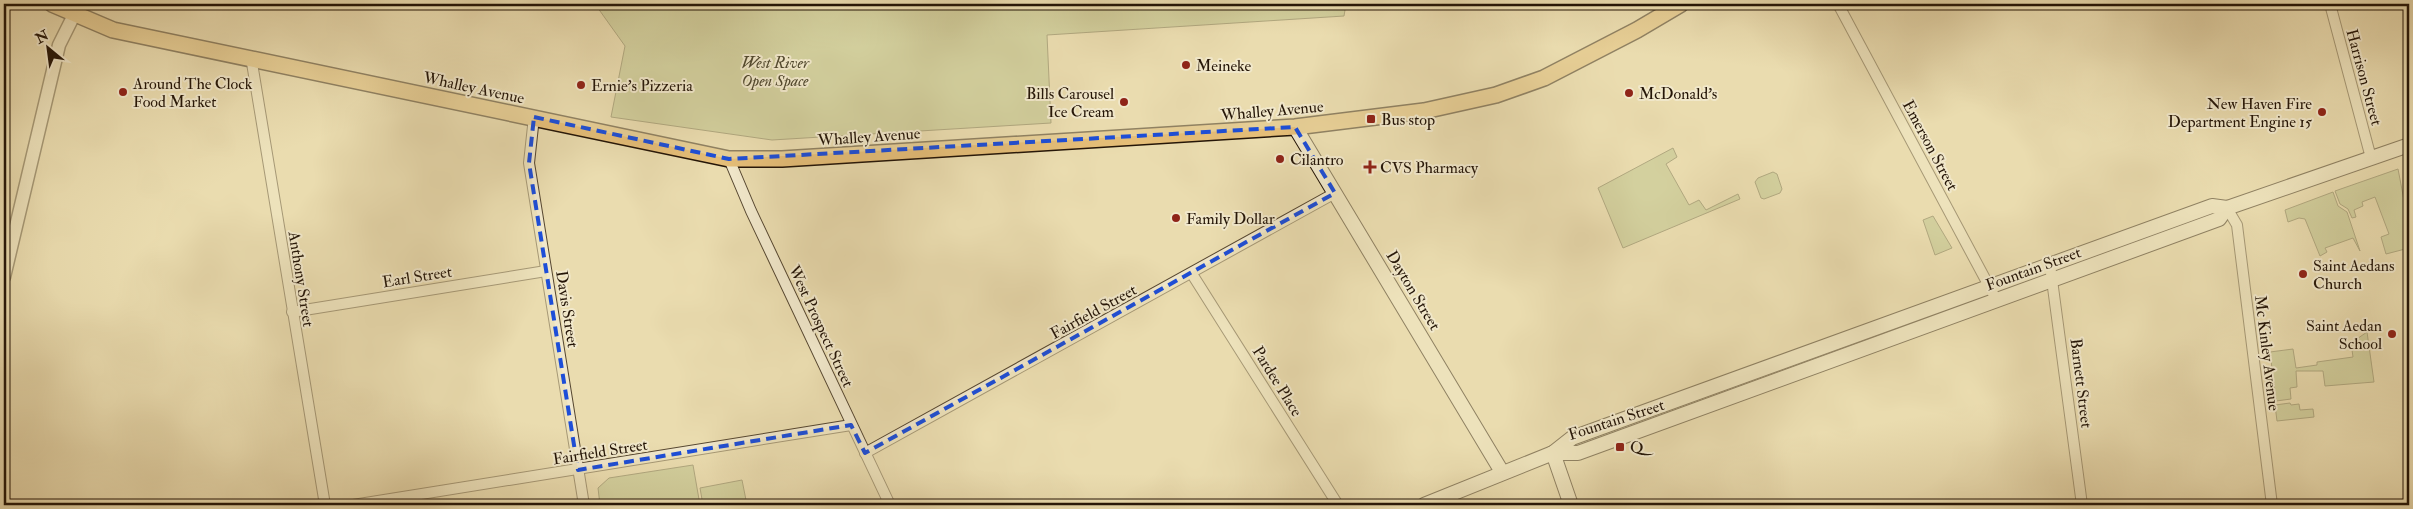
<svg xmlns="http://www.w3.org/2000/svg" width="2413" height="509" viewBox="0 0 2413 509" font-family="'IM FELL Double Pica',serif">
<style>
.green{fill:#b8c08a;stroke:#6e6a48}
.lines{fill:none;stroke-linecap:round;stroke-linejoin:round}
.minor-casing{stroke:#564731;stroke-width:12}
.tertiary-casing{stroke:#564731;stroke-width:15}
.secondary-casing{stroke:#241507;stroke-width:16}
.primary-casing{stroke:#241507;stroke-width:18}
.minor{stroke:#f1e8cb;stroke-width:10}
.tertiary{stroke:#f1e8cb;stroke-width:12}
.secondary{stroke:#f1e8cb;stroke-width:14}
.primary{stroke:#e5be78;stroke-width:15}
.marked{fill:none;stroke:#1d4ed8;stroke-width:4;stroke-dasharray:10 6;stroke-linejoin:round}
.poi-dot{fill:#8f2418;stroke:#f1e8cb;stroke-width:2}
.labels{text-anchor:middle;stroke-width:4;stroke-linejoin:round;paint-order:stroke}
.park-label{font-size:16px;font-style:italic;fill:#50482e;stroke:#f1e8cb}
.poi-label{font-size:16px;fill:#241507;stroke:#f1e8cb;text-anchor:start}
.street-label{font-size:16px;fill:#241507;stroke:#f1e8cb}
</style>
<rect width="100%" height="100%" fill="#eadcaf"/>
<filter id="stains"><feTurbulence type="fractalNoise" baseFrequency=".004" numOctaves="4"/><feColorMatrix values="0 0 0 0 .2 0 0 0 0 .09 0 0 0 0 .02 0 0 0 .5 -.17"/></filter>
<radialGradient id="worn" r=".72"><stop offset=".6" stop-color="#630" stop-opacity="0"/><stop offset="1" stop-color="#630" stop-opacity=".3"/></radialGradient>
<g class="green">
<polygon points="595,4 1346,4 1344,16 1047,35 1051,123 772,140 611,117 625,46"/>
<polygon points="1673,148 1677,157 1666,164 1689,205 1699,200 1706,210 1738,194 1740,199 1623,248 1598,188"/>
<polygon points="2398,169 2409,226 2409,248 2386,254 2381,237 2389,234 2375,197 2362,202 2363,206 2354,210 2356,217 2352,218 2348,209 2340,204 2335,191"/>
<polygon points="1773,172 1777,174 1782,189 1780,193 1764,199 1761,198 1755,182 1758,178"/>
<polygon points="2333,192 2338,206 2347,212 2360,251 2353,238 2325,248 2327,252 2320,256 2305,219 2299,218 2288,222 2285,210"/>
<polygon points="1933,216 1952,248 1935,255 1923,220"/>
<polygon points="2367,332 2374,382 2325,386 2323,371 2296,371 2297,387 2290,388 2291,399 2276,401 2270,352 2293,349 2296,368 2317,365 2317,362 2353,357 2351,343"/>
<polygon points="2290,403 2291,405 2299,404 2300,410 2313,409 2314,417 2277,421 2275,405"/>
<polygon points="693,465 700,505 600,505 598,488 609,478"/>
<polygon points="742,480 747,505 703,505 700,488"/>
</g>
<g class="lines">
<defs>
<g id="minor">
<polyline points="1838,4 1997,301"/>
<polyline points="2330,4 2371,158"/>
<polyline points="74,15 84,4"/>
<polyline points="251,57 325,505"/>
<polyline points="534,117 529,163 584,505"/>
<polyline points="729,159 751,211 890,505"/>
<polyline points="2227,208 2237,225 2272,505"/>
<polyline points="2050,265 2082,505"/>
<polyline points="1192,274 1338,505"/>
<polyline points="292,312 546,271"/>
<polyline points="865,453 1335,193"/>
<polyline points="353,505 851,425"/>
</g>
<polyline id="tertiary" points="4,277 59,45 74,15"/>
<g id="secondary">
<polyline points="1295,127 1502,472"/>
<polyline points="1553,453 1578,453 2219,219 2227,208"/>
<polyline points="1553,453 1571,505"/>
<polyline points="1424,505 1553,453 1572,438 2212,206 2227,208 2409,145"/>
</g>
<polyline id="primary" points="52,4 113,30 729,159 782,159 1295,127 1424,111 1496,95 1544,78 1637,30 1681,4"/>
</defs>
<use href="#minor" class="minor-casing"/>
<use href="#tertiary" class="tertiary-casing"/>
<use href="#secondary" class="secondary-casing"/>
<use href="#primary" class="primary-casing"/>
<use href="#minor" class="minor"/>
<use href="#tertiary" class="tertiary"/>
<use href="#secondary" class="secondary"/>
<use href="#primary" class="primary"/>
</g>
<path d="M0 0H2413V509H0ZM534,117L729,159L1295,127L1335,193L865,453L851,425L578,470L529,163Z" fill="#eadcaf" fill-opacity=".55" fill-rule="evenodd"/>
<path class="marked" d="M534,117L729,159L1295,127L1335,193L865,453L851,425L578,470L529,163Z"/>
<g class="poi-dot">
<circle cx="1186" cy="65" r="5"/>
<circle cx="581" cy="85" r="5"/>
<circle cx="123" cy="92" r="5"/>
<circle cx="1629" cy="93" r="5"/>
<circle cx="1124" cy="102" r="5"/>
<circle cx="2322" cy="112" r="5"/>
<rect x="1366" y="114" width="10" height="10" rx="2.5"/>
<circle cx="1280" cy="159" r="5"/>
<path d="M1367.5 159.5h5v5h5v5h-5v5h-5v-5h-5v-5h5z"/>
<circle cx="1176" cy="218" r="5"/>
<circle cx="2303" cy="274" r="5"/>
<circle cx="2392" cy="334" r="5"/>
<rect x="1615" y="442" width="10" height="10" rx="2.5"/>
</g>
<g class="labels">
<g class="park-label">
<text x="775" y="68">West River<tspan x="775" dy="18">Open Space</tspan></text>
</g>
<g class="poi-label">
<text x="1196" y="71">Meineke</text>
<text x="133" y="89">Around The Clock<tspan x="133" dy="18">Food Market</tspan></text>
<text x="591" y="91">Ernie's Pizzeria</text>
<text x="1114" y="99" text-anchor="end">Bills Carousel<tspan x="1114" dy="18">Ice Cream</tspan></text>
<text x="1639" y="99">McDonald's</text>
<text x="2312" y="109" text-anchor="end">New Haven Fire<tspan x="2312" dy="18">Department Engine 15</tspan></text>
<text x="1381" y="125">Bus stop</text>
<text x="1290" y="165">Cilantro</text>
<text x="1380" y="173">CVS Pharmacy</text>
<text x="1186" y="224">Family Dollar</text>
<text x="2313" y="271">Saint Aedans<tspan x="2313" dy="18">Church</tspan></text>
<text x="2382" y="331" text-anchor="end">Saint Aedan<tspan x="2382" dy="18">School</tspan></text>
<text x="1630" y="453">Q</text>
</g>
<g class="street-label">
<text transform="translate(2365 77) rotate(75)" y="6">Harrison Street</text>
<text transform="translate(474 87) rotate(12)" y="6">Whalley Avenue</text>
<text transform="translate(1272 110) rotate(-5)" y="6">Whalley Avenue</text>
<text transform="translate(869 136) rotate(-4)" y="6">Whalley Avenue</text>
<text transform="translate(1931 145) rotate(62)" y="6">Emerson Street</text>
<text transform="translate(2033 268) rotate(-20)" y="6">Fountain Street</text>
<text transform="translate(417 276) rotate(-9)" y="6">Earl Street</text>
<text transform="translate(302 279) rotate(81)" y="6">Anthony Street</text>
<text transform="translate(1414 290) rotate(59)" y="6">Dayton Street</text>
<text transform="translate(568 309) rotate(81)" y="6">Davis Street</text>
<text transform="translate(1093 311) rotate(-29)" y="6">Fairfield Street</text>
<text transform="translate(822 326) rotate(65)" y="6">West Prospect Street</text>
<text transform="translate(2268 353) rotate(83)" y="6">Mc Kinley Avenue</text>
<text transform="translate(1278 381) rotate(58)" y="6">Pardee Place</text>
<text transform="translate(2082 383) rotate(83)" y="6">Barnett Street</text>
<text transform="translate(1616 419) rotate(-18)" y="6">Fountain Street</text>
<text transform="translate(600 451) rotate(-9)" y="6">Fairfield Street</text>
</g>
</g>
<rect width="2413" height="509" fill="none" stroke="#eadcaf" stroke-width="20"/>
<rect x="5" y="5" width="2403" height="499" fill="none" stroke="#241507" stroke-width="2.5"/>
<rect x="10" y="10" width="2393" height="489" fill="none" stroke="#241507"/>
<g transform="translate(48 48) rotate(331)" stroke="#f1e8cb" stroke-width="4" paint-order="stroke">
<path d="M0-4L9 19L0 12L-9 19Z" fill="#241507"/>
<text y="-8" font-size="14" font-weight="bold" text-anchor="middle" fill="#241507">N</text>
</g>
<rect width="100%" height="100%" filter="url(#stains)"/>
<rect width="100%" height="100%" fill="url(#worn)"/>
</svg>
